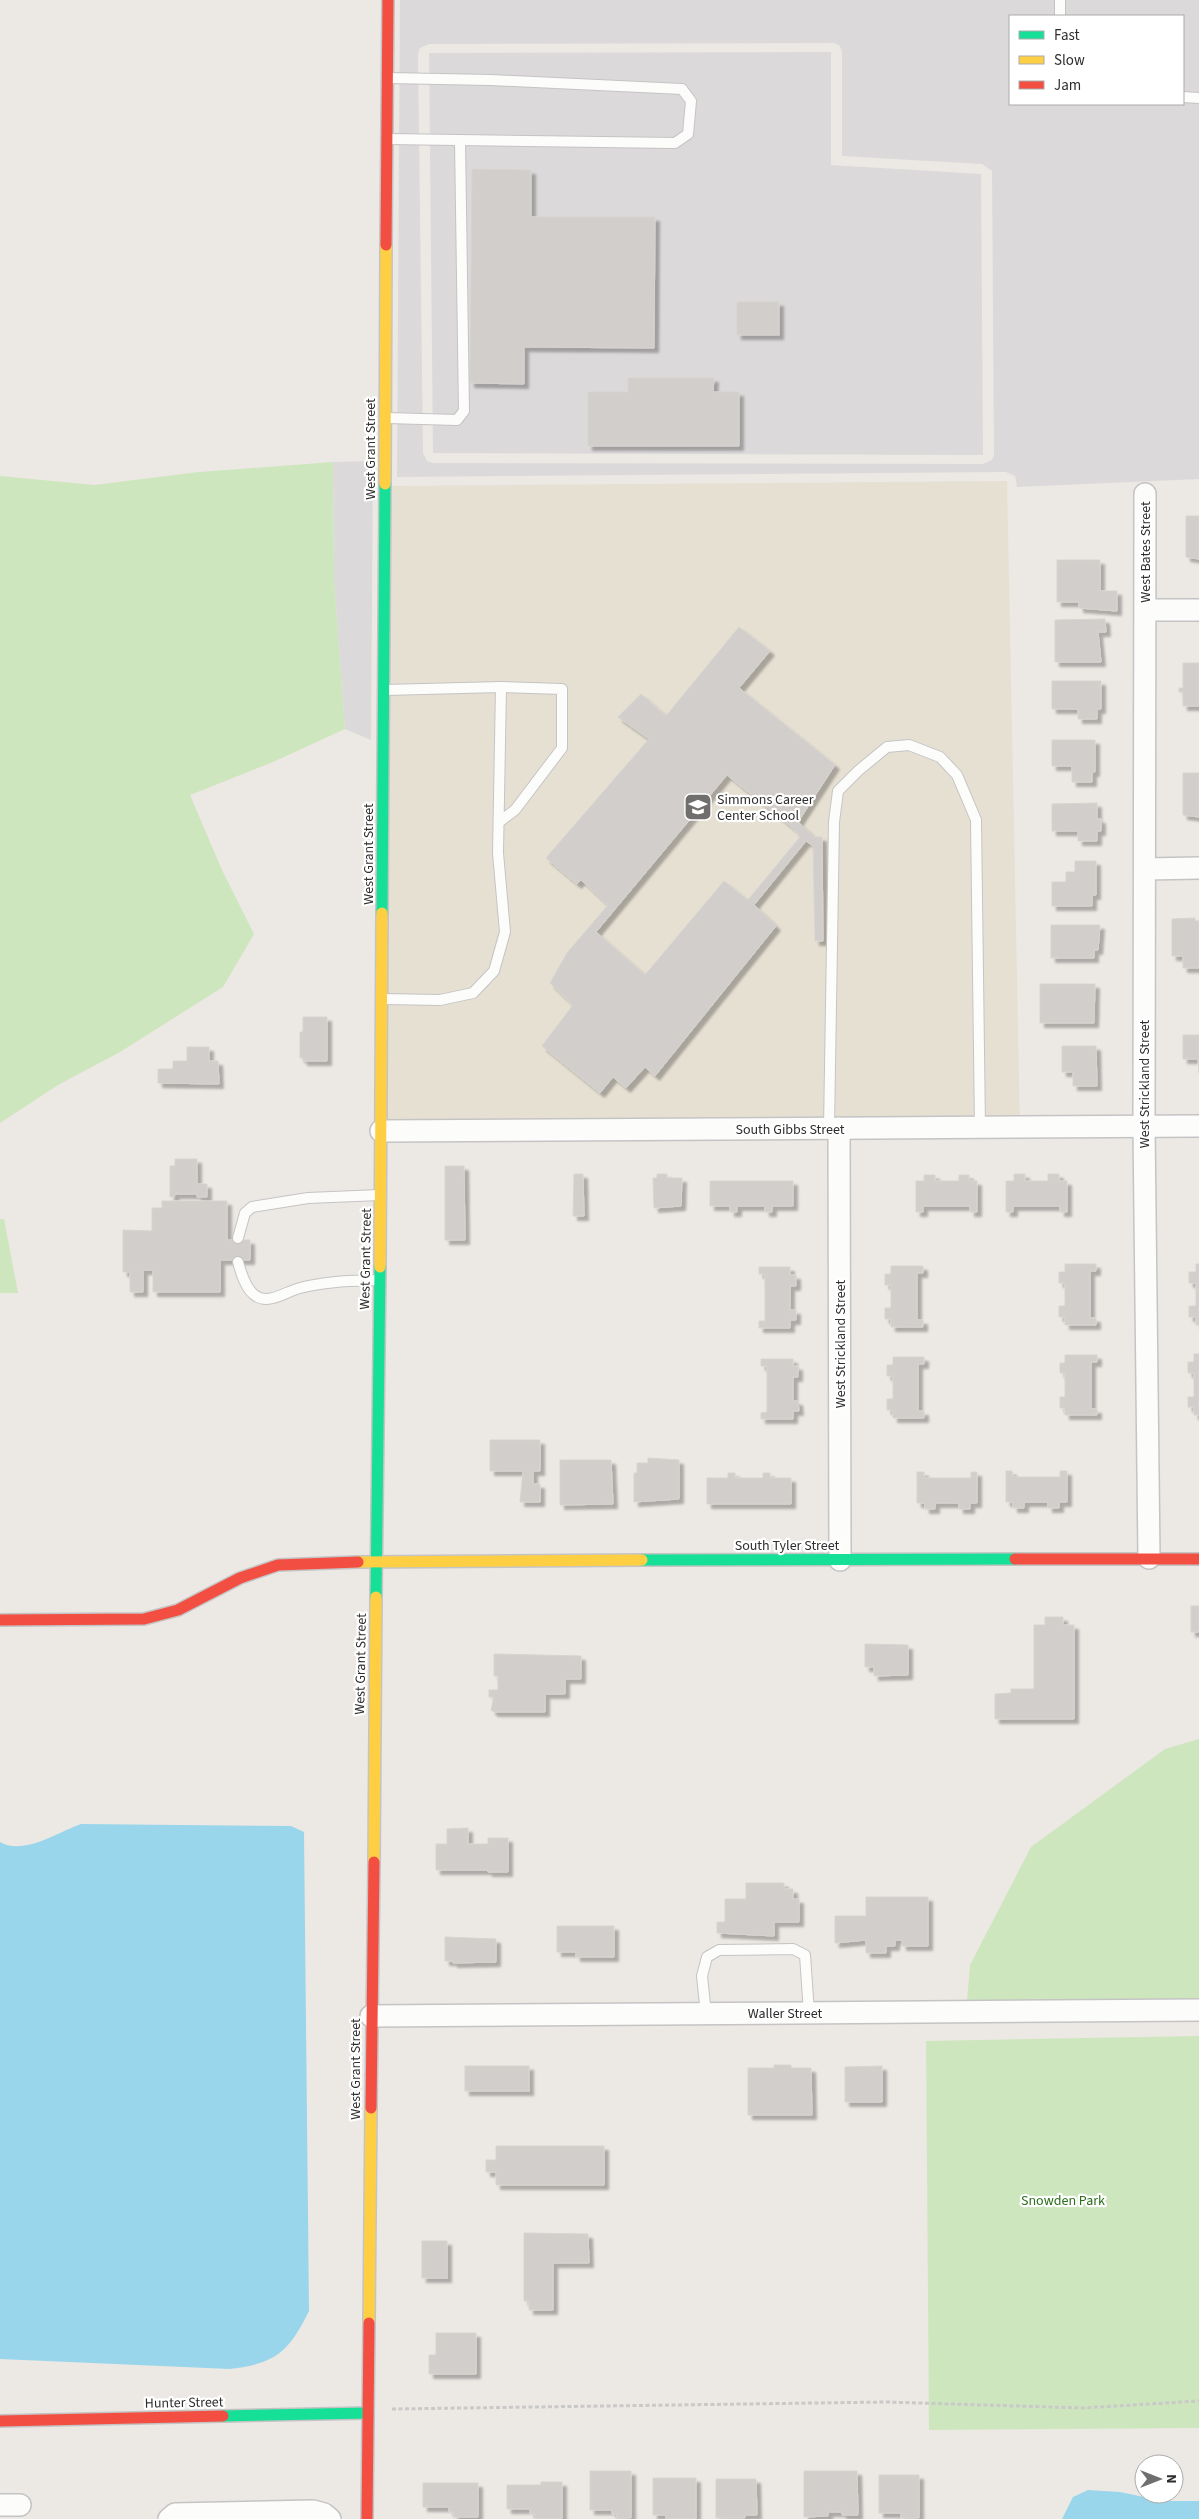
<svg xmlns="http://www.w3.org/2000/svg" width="1199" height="2519" viewBox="0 0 1199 2519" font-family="'Source Sans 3',sans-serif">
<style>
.industrial{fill:#dcd9db;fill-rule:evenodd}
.education{fill:#e6e0d3}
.green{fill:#cee6be}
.water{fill:#99d6ec}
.building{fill:#d1cecb;stroke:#d7d4d0;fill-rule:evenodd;filter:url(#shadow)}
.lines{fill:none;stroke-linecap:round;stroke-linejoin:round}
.lane-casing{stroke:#c5c4c5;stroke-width:12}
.street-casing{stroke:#c5c4c5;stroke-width:24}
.fast-casing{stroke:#c5c4c5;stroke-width:14}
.slow-casing{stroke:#c5c4c5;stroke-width:14}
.jam-casing{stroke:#c5c4c5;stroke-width:14}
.path{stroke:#c9c9c8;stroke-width:3;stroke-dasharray:4 2.5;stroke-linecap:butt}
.lane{stroke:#fcfcfb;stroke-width:10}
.street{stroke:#fcfcfb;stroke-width:21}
.fast{stroke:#16e098;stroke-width:11}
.slow{stroke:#ffcf43;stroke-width:11}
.jam{stroke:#f24e42;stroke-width:11}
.labels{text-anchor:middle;stroke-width:4.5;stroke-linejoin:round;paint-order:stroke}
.street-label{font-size:14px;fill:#2e2e2e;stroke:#fff}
.poi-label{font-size:14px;fill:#2e2e2e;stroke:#fff;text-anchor:start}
.park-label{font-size:14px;fill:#2c6e1b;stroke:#fff}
</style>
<defs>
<filter id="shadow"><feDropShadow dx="4.5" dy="4.5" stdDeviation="1" flood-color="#0004"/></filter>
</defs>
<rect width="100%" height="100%" fill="#ece8e4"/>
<g class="industrial">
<path d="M400,0H1199V479L1017,487L1015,476L1006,472L397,477ZM1010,16H1183V104H1010ZM834,43L840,46L842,52V156L982,164L992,171L994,455L992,460L983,464L433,463L427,461L423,453L418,54L420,48L429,44Z"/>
<polygon points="831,52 831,165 981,174 983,455 433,453 429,53"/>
<polygon points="373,461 371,740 345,729 334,580 333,462"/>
</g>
<polygon class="education" points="1007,481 1020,1128 381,1131 385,486"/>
<g class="green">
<polygon points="333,462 334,580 345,729 273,762 190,795 222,870 254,934 223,987 120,1052 58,1085 0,1123 0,476 94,485 199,472"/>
<polygon points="0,1219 4,1219 18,1293 0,1293"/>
<polygon points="1199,1739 1199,1999 967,2001 970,1965 1031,1847 1165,1749"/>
<polygon points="1199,2036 1199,2428 929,2430 926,2041"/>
</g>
<g class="water">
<path d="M81,1824L291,1826L304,1832L309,2311C288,2353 276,2363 230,2369L0,2359V1842C23,1856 58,1832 81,1824Z"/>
<polygon points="1088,2490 1120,2492 1163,2501 1199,2501 1199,2519 1062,2519 1073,2497"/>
</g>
<g class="building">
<polygon points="472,169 531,170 531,217 655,217 654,348 524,347 524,384 470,383"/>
<rect x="737" y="302" width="42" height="33"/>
<polygon points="628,378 714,378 713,392 739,392 739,446 588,446 588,392 628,392"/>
<polygon points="1186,516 1199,516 1199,559 1186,557"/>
<polygon points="1057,560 1100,560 1100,591 1117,591 1117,611 1079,608 1079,602 1057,602"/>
<polygon points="1105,619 1106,632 1098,632 1101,662 1055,662 1055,620"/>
<path d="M739,627L770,651L739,688L835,765L798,822L814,837H822L823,941H815L813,846L806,841L754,905L776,926L655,1076L645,1067L626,1088L613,1077L600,1093L542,1046L573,1005L550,983L567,953L608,905L581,880L577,884L546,858L649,739L618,717L641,694L666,716ZM727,775L793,828L800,837L748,900L724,881L645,975L596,932Z"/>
<polygon points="1183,663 1199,663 1199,706 1183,706 1183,692 1179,692 1179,688 1183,688"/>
<polygon points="1052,681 1101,681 1101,709 1097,709 1097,719 1078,719 1078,709 1052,709"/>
<polygon points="1052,740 1095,740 1095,772 1092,772 1092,782 1072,782 1072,766 1052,766"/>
<polygon points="1183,773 1199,773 1199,817 1183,815"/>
<polygon points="1097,803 1097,819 1101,819 1101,831 1097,831 1097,841 1078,841 1078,831 1052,831 1052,804"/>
<polygon points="1075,861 1096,861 1096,895 1092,895 1092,906 1052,906 1052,882 1066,882 1066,872 1075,872"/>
<polygon points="1195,918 1195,921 1199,921 1199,968 1183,968 1183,956 1172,956 1172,919"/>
<polygon points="1051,925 1100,925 1098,950 1094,950 1094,958 1051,958"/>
<polygon points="1040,984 1095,984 1094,1023 1040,1023"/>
<polygon points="303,1017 327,1017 327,1061 303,1061 303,1058 300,1058 300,1032 303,1032"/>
<polygon points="1183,1035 1199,1035 1199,1073 1198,1059 1183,1059"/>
<polygon points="1062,1046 1096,1046 1097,1086 1073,1086 1073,1072 1062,1072"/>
<polygon points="187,1047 209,1047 209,1061 218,1061 219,1084 158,1083 158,1069 173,1069 173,1061 187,1061"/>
<polygon points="175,1159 197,1159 197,1184 207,1184 207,1197 197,1197 197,1194 175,1194 174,1197 170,1197 170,1166 175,1166"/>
<polygon points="445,1166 464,1166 465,1240 445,1240"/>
<polygon points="574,1174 583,1174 584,1216 573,1216"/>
<polygon points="657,1174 667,1174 667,1178 682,1178 681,1206 654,1208 653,1178 657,1178"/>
<polygon points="1014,1174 1025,1174 1025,1181 1048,1181 1048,1174 1059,1174 1059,1181 1067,1181 1067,1212 1060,1212 1060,1206 1013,1206 1013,1212 1006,1212 1006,1181 1014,1181"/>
<polygon points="924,1175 935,1175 935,1181 959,1181 959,1175 969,1175 969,1181 977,1181 977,1212 970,1212 970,1206 923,1206 923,1212 916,1212 916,1181 924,1181"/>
<polygon points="710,1181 793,1181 793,1206 772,1206 772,1212 765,1212 765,1206 737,1206 737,1212 730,1212 730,1206 710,1206"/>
<polygon points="162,1201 227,1201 227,1240 250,1240 250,1260 220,1260 220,1292 153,1292 153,1270 143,1270 143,1292 130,1292 130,1272 123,1272 123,1230 152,1231 152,1208 162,1208"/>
<polygon points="1065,1264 1096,1264 1096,1271 1090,1271 1090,1318 1096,1318 1096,1325 1065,1325 1065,1317 1059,1317 1059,1306 1065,1306 1065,1283 1059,1283 1059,1272 1065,1272"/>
<polygon points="1196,1264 1199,1264 1199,1325 1196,1325 1196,1317 1189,1317 1189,1306 1196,1306 1196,1283 1189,1283 1189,1272 1196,1272"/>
<polygon points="891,1266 923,1266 923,1273 917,1273 917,1320 923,1320 923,1327 891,1327 891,1319 885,1319 885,1308 891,1308 891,1285 885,1285 885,1274 891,1274"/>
<polygon points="759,1267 790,1267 790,1275 796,1275 796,1286 790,1286 790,1310 796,1310 796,1320 790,1320 790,1328 759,1328 759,1321 765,1321 765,1274 759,1274"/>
<polygon points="1194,1354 1199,1354 1199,1415 1194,1415 1194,1407 1188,1407 1188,1397 1194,1397 1194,1373 1188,1373 1188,1362 1194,1362"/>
<polygon points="1065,1355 1097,1355 1097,1362 1091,1362 1091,1409 1097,1409 1097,1415 1065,1415 1065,1408 1060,1408 1060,1397 1065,1397 1065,1373 1060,1373 1060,1363 1065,1363"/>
<polygon points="893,1357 924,1357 924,1364 918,1364 918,1411 924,1411 924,1418 893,1418 893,1410 887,1410 887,1399 893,1399 893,1376 887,1376 887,1365 893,1365"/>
<polygon points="761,1359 793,1359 793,1366 798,1366 798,1377 793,1377 793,1401 798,1401 799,1411 793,1411 793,1419 761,1419 761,1413 767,1412 767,1366 761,1366"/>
<polygon points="490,1440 540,1440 540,1471 533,1471 533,1484 540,1484 540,1502 520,1502 523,1471 490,1471"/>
<polygon points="648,1458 679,1460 679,1499 634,1502 634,1473 637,1473 637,1463 648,1463"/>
<polygon points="560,1460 611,1460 613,1504 560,1505"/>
<polygon points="1006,1471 1012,1471 1013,1477 1060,1477 1060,1471 1067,1471 1067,1502 1059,1502 1059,1508 1048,1508 1048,1502 1024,1502 1024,1508 1013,1508 1013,1502 1006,1502"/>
<polygon points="917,1472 924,1472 924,1478 971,1478 971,1472 977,1472 977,1503 970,1503 970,1509 959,1509 959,1503 935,1503 935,1509 925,1509 925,1503 917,1503"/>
<polygon points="728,1473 735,1473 735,1478 763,1478 763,1473 770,1473 770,1478 791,1478 791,1504 707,1504 707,1478 728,1478"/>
<rect x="1191" y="1606" width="8" height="26"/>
<polygon points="1045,1617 1063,1617 1063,1625 1074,1625 1074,1719 995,1719 995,1694 1011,1693 1011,1689 1034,1689 1034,1625 1045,1625"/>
<polygon points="865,1644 908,1645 908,1675 874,1676 874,1667 865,1667"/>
<polygon points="494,1654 581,1656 581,1679 565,1679 565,1694 545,1694 545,1712 494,1712 491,1710 494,1697 489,1697 489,1690 498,1690 498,1676 494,1676"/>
<polygon points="468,1828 468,1844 488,1844 488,1838 508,1838 508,1872 488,1872 488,1870 436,1870 436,1844 447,1844 447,1829"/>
<polygon points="746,1883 784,1883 784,1889 793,1889 793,1899 799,1899 799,1922 774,1922 774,1936 717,1933 717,1922 725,1922 725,1899 746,1899"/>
<polygon points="866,1897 928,1897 928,1946 902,1946 902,1940 895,1940 895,1946 886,1946 886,1953 866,1953 866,1940 835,1943 835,1916 866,1916"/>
<polygon points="557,1926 614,1926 614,1957 576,1957 576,1952 557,1952"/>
<polygon points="445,1937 496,1939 496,1962 453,1963 453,1961 445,1961"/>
<polygon points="774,2065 791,2065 791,2068 811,2068 812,2115 748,2115 748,2068 774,2068"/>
<rect x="465" y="2066" width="64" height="25"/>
<polygon points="882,2066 882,2102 845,2102 845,2067"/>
<polygon points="496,2146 604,2146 604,2185 496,2185 496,2172 486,2172 486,2160 496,2160"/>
<polygon points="524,2233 588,2234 589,2263 553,2263 553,2310 529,2310 529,2301 524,2301"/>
<rect x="422" y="2241" width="25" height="37"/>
<polygon points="436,2333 476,2333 476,2374 429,2374 429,2355 436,2355"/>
<polygon points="590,2471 631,2471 631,2518 617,2518 617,2514 612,2514 612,2510 590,2510"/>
<polygon points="804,2471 857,2471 858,2515 842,2515 842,2512 828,2512 828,2516 804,2517"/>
<polygon points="879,2475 919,2475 919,2518 901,2518 901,2513 879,2513"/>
<polygon points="653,2478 696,2478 696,2519 666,2519 666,2515 653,2515"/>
<polygon points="716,2479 756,2479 757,2515 745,2515 745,2518 716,2518"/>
<polygon points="541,2482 562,2482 562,2519 535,2519 535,2514 530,2514 530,2509 507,2509 507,2485 541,2485"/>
<polygon points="423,2483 478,2483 478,2517 454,2517 454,2512 449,2512 449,2507 423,2507"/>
</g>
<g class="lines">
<defs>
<g id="lane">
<polyline points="1060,0 1060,16"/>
<polyline points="388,78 491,80 682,89 691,101 688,134 675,143 388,139"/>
<polyline points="1183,97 1199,98"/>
<polyline points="387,418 457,420 464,411 460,141"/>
<polyline points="499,822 515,810 562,748 562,689 501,687"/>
<polyline points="383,999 440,1000 473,993 494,971 505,932 498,853 501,687 385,690"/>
<polyline points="829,1128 834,822 838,791 858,771 887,747 909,745 940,757 957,775 976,820 980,1128"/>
<polyline points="238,1238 245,1213 252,1207 308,1198 380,1195"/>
<path d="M238,1262C241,1273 246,1290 256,1296C269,1305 287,1291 300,1288C326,1281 352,1281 378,1280"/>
<polyline points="706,2014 702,1976 707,1957 719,1950 793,1949 805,1955 809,2013"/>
</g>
<g id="street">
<polyline points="1145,494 1144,1127 1149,1558"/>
<polyline points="1146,610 1199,610"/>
<polyline points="1145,869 1199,868"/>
<polyline points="839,1128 840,1560"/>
<polyline points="381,1131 1199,1126"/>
<polyline points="371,2016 1199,2010"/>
<polyline points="0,2505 20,2505"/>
<polyline points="169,2519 175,2514 313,2511 324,2514 330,2519"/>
</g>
<g id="fast">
<polyline points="382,913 385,484"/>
<polyline points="642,1560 1015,1559"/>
<polyline points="376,1597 380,1267"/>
<polyline points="223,2416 368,2413"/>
</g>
<g id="slow">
<polyline points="385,484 386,245"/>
<polyline points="380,1267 382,913"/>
<polyline points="358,1562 642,1560"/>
<polyline points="374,1862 376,1597"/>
<polyline points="369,2323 371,2108"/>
</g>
<g id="jam">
<polyline points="386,245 388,0"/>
<polyline points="1015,1559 1199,1559"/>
<polyline points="0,1620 144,1619 178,1610 240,1578 278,1565 358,1562"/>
<polyline points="371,2108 374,1862"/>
<polyline points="0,2421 223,2416"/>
<polyline points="367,2519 369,2323"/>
</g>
</defs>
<use href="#lane" class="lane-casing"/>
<use href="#street" class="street-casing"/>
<use href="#fast" class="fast-casing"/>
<use href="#slow" class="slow-casing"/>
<use href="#jam" class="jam-casing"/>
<polyline class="path" points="392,2409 886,2402 1083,2408 1199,2401"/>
<use href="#lane" class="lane"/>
<use href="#street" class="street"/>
<use href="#fast" class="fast"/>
<use href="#slow" class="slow"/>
<use href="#jam" class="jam"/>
</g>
<defs>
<symbol id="school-square" viewBox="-11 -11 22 22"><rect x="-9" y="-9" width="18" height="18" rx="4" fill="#706f6e" stroke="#fff"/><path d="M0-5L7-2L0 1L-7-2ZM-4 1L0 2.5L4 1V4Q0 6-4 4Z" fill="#fff"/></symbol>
</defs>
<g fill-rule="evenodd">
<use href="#school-square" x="682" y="791" width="32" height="32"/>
</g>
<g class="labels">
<g class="street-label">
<text transform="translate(370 449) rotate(-90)" y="5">West Grant Street</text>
<text transform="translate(1145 552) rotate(-90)" y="5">West Bates Street</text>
<text transform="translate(368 854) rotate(-90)" y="5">West Grant Street</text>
<text transform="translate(1144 1084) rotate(-90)" y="5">West Strickland Street</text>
<text x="790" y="1134">South Gibbs Street</text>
<text transform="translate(365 1259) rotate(-89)" y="5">West Grant Street</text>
<text transform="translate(840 1344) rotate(-90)" y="5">West Strickland Street</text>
<text x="787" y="1550">South Tyler Street</text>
<text transform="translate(360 1664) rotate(-89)" y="5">West Grant Street</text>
<text x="785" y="2018">Waller Street</text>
<text transform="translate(355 2069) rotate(-90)" y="5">West Grant Street</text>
<text transform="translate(184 2402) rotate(-1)" y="5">Hunter Street</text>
</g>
<g class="poi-label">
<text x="717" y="804">Simmons Career<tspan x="717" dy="16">Center School</tspan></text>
</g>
<g class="park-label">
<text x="1063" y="2205">Snowden Park</text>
</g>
</g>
<rect x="1009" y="15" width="175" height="90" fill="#ffffff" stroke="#ababab"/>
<rect x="1019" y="31" width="25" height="8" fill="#16e098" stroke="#ababab"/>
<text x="1054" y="40" font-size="15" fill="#2e2e2e">Fast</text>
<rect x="1019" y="56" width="25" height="8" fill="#ffcf43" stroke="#ababab"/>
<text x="1054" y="65" font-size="15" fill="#2e2e2e">Slow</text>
<rect x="1019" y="81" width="25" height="8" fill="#f24e42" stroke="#ababab"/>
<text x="1054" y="90" font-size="15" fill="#2e2e2e">Jam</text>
<g transform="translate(1159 2479) rotate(90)"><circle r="24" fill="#ffffff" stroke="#ababab"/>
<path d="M0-4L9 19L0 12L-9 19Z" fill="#706f6e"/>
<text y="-8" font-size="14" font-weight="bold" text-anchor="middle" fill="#2e2e2e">N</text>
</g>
</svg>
